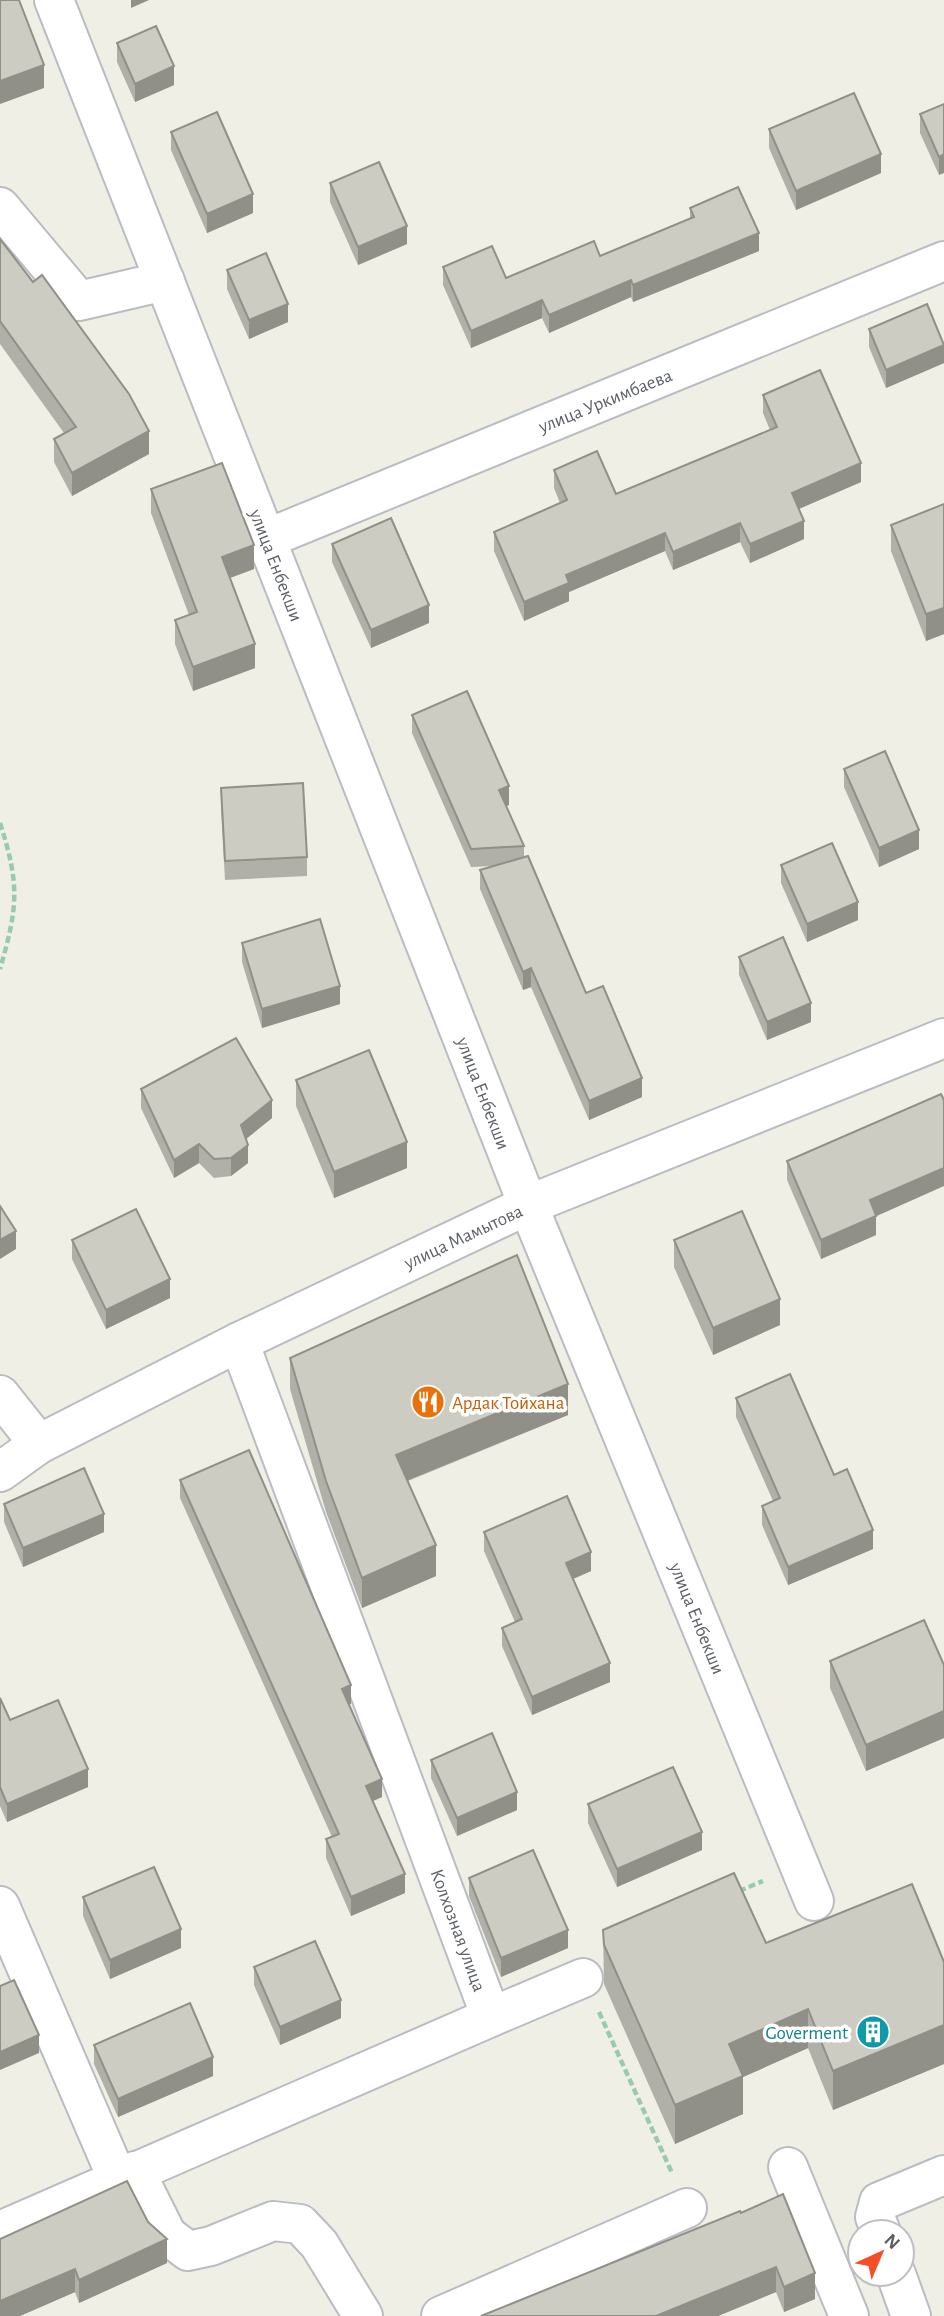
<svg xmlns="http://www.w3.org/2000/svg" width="944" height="2316" viewBox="0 0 944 2316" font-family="'Alegreya Sans',sans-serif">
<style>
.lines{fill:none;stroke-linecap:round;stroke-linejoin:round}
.minor-casing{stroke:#b9bcc1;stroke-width:42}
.path{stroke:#97cbac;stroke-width:4.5;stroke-dasharray:7 3.5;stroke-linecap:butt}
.minor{stroke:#fff;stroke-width:38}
.wall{fill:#b0afa8}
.shaded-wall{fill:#908f88}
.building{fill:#cdccc3;stroke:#908f88;stroke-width:2}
.labels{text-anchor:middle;stroke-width:7;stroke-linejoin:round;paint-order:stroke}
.street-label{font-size:19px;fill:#5c6066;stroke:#fff}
.food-label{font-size:19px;fill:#c56008;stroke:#fff;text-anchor:start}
.culture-label{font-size:19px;fill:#0d838f;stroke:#fff;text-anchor:end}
</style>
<rect width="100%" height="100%" fill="#f0efe5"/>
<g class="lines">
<defs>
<g id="minor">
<polyline points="54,0 528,1205 814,1901"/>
<polyline points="0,207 79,301 165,281"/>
<polyline points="266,539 944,261"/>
<polyline points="0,1395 39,1444"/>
<polyline points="0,1472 39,1444 239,1342 528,1205 944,1038"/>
<polyline points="0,1906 118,2180"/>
<polyline points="491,2017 583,1978"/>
<polyline points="788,2167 849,2316"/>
<polyline points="135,2171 167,2235 188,2251 211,2246 273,2221 300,2224 319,2244 363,2316"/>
<polyline points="0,2231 491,2017 239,1342"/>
<polyline points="881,2232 875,2217 879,2202 944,2175"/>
<polyline points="896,2274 911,2316"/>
<polyline points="441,2316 687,2208"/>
</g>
</defs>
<use href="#minor" class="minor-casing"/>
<g class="path">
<path d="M0,823C20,885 18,907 0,969"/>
<polyline points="739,1891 763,1881"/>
<polyline points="599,2012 672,2173"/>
</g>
<use href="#minor" class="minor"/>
</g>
<g class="wall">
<polygon points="117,43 174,85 135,102 117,62"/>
<polygon points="944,104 939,175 920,133 920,114"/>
<polygon points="769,129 881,173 796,210 769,148"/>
<polygon points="171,132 253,213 207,233 171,150"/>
<polygon points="330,183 407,244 358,265 330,202"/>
<polygon points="690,208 759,251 633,302 631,297 549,333 542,318 471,348 443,285 443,267 506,278 600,256 690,218"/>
<polygon points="0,239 149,454 72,496 54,462 54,439 64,433 0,344"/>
<polygon points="227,270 288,322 249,339 227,289"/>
<polygon points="869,329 944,343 944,363 886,388 869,347"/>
<polygon points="763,395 861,482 798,509 804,539 750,563 740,542 673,570 665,551 569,592 569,601 524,621 494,551 494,532 560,503 554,488 554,470 616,494 770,430 763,413"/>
<polygon points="151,489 254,569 229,578 255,668 193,691 175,644 175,620 189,615 151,513"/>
<polygon points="944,504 944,634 926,641 891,551 891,525"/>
<polygon points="332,544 429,623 371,648 332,562"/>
<polygon points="412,715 509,805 506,806 524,846 524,857 586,993 642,1097 589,1120 531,987 523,990 480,889 480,870 494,866 471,867 412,733"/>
<polygon points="844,769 919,849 879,867 844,787"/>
<polygon points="221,788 307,857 307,876 225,880 221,807"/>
<polygon points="781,865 858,920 807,942 781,883"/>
<polygon points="242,943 340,1004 262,1028 242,962"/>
<polygon points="739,957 811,1022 767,1040 739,975"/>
<polygon points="296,1080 407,1168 334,1198 296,1106"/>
<polygon points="141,1089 272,1118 246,1139 248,1163 231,1176 214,1178 199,1163 174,1178 141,1108"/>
<polygon points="787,1161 876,1216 876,1235 821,1259 787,1180"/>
<polygon points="72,1240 170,1298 106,1329 72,1259"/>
<polygon points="674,1240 780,1325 713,1355 674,1267"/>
<polygon points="290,1358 568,1415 408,1481 436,1576 362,1608 326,1512 290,1389"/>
<polygon points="736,1398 834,1475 873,1549 788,1585 762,1525 762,1506 773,1501 736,1417"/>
<polygon points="180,1480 351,1704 349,1704 382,1797 373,1801 405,1893 351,1916 326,1858 326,1839 332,1837 180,1498"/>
<polygon points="4,1504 104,1532 23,1567 4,1522"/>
<polygon points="484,1532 591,1571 573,1579 610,1682 532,1715 502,1646 502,1628 515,1622 484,1551"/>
<polygon points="830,1661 944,1665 944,1738 866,1771 830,1688"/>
<polygon points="0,1698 10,1720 88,1787 7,1822 0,1806"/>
<polygon points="431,1760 517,1810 457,1836 431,1778"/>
<polygon points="588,1804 702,1850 617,1887 588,1823"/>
<polygon points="469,1878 568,1948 501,1977 469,1896"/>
<polygon points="83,1897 181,1948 110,1979 83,1916"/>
<polygon points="603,1930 766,1943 944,1962 944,2064 833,2110 808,2048 743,2077 743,2114 675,2144 604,1984"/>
<polygon points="254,1967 341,2018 280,2045 254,1985"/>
<polygon points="94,2045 213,2076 118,2117 94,2064"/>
<polygon points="741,2213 815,2299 784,2312 776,2292 718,2316 481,2316"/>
<polygon points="0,2239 167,2263 79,2303 75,2292 20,2316 0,2316"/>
</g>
<g class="shaded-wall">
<polygon points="131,0 149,0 131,8"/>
<polygon points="44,65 44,88 0,104 0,81"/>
<polygon points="174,66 174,85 135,102 135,84"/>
<polygon points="881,154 881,173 796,210 796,191"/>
<polygon points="944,154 944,173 939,175 939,157"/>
<polygon points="253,194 253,213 207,233 207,214"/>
<polygon points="407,226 407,244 358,265 358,247"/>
<polygon points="759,233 759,251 633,302 633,285"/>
<polygon points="631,280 631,297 549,333 549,315"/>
<polygon points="542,300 542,318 471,348 471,331"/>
<polygon points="288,304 288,322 249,339 249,320"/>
<polygon points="944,345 944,363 886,388 886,370"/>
<polygon points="149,431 149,454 72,496 72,473"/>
<polygon points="861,463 861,482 792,512 792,493"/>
<polygon points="804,521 804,539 750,563 750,544"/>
<polygon points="740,523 740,542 673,570 673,552"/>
<polygon points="665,533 665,551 569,592 569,601 524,621 524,602 566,575"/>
<polygon points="254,545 254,569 222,581 222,557"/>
<polygon points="429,605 429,623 371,648 371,630"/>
<polygon points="944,608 944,634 926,641 926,614"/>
<polygon points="255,644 255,668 193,691 193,667"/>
<polygon points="509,786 509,805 499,809 499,790"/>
<polygon points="919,830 919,849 879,867 879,848"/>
<polygon points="858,902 858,920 807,942 807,924"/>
<polygon points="531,968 531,987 523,990 523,972"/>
<polygon points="340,986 340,1004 262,1028 262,1009"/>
<polygon points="811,1003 811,1022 767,1040 767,1022"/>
<polygon points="642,1078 642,1097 589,1120 589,1101"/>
<polygon points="272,1100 272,1118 241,1143 241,1125"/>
<polygon points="407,1142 407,1168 334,1198 334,1172"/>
<polygon points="199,1144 199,1163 174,1178 174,1160"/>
<polygon points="248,1145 248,1163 231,1176 231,1158"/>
<polygon points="944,1168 944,1186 870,1219 870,1200"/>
<polygon points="876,1216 876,1235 821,1259 821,1240"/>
<polygon points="16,1231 16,1249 0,1259 0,1240"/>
<polygon points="170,1279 170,1298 106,1329 106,1310"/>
<polygon points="780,1299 780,1325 713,1355 713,1328"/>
<polygon points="568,1384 568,1415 396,1485 396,1455"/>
<polygon points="104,1514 104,1532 23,1567 23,1548"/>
<polygon points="873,1530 873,1549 788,1585 788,1567"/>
<polygon points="436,1545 436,1576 362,1608 362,1578"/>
<polygon points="591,1552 591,1571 566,1582 566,1563"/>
<polygon points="610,1663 610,1682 532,1715 532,1697"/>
<polygon points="351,1685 351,1704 342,1707 342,1689"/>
<polygon points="944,1711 944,1738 866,1771 866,1745"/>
<polygon points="88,1769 88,1787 7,1822 7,1804"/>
<polygon points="382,1779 382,1797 366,1804 366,1786"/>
<polygon points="517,1792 517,1810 457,1836 457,1818"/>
<polygon points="702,1832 702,1850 617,1887 617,1869"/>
<polygon points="405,1874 405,1893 351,1916 351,1897"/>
<polygon points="181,1929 181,1948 110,1979 110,1960"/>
<polygon points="568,1930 568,1948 501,1977 501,1958"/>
<polygon points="341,2000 341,2018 280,2045 280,2027"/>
<polygon points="808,2009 808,2048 743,2077 743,2114 675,2144 675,2105 729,2044"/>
<polygon points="944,2025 944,2064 833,2110 833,2071"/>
<polygon points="39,2035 39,2053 0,2070 0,2052"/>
<polygon points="213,2057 213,2076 118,2117 118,2099"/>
<polygon points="167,2239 167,2263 79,2303 79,2280"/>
<polygon points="776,2267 776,2292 718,2316 656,2316"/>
<polygon points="75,2269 75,2292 20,2316 0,2316 0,2301"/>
<polygon points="815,2273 815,2299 784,2312 784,2287"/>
</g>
<g class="building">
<polygon points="0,0 19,0 44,65 0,81"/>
<polygon points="156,26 174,66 135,84 117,43"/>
<polygon points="854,93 881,154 796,191 769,129"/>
<polygon points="944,104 944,154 939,157 920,114"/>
<polygon points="217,112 253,194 207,214 171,132"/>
<polygon points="379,162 407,226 358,247 330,183"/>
<polygon points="738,187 759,233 633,285 631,280 549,315 542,300 471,331 443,267 492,246 506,278 594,241 600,256 694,217 690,208"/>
<polygon points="0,239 33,282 42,275 129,394 149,431 72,473 54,439 76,427 0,321"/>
<polygon points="266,253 288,304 249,320 227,270"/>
<polygon points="927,304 944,345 886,370 869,329"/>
<polygon points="820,370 861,463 792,493 804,521 750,544 740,523 673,552 665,533 566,575 569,583 524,602 494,532 567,500 554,470 597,451 616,494 777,427 763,395"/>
<polygon points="222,463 254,545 222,557 255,644 193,667 175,620 197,612 151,489"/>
<polygon points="944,504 944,608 926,614 891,525"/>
<polygon points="391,518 429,605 371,630 332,544"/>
<polygon points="467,691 509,786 499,790 524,846 471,849 412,715"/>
<polygon points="885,751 919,830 879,848 844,769"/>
<polygon points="303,783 307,857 225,861 221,788"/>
<polygon points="832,843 858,902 807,924 781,865"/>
<polygon points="528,856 586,993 603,986 642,1078 589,1101 531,968 523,972 480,870"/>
<polygon points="320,919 340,986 262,1009 242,943"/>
<polygon points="783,937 811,1003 767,1022 739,957"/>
<polygon points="236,1038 272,1100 241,1125 248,1145 231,1158 214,1159 199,1144 174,1160 141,1089"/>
<polygon points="369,1050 407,1142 334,1172 296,1080"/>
<polygon points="941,1094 944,1100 944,1168 870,1200 876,1216 821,1240 787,1161"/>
<polygon points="0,1206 16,1231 0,1240"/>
<polygon points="136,1209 170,1279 106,1310 72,1240"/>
<polygon points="742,1211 780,1299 713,1328 674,1240"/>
<polygon points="517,1255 568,1384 396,1455 436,1545 362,1578 326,1481 290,1358"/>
<polygon points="790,1374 834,1475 847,1469 873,1530 788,1567 762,1506 780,1498 736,1398"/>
<polygon points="249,1450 351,1685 342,1689 382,1779 366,1786 405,1874 351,1897 326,1839 339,1834 180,1480"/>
<polygon points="84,1468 104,1514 23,1548 4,1504"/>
<polygon points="567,1496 591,1552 566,1563 610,1663 532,1697 502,1628 522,1619 484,1532"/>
<polygon points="924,1620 944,1665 944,1711 866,1745 830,1661"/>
<polygon points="0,1698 10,1720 58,1700 88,1769 7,1804 0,1787"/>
<polygon points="492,1733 517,1792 457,1818 431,1760"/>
<polygon points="673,1767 702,1832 617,1869 588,1804"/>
<polygon points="533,1850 568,1930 501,1958 469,1878"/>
<polygon points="154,1867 181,1929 110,1960 83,1897"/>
<polygon points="734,1873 766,1943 912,1884 944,1962 944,2025 833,2071 808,2009 729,2044 743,2076 675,2105 604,1945 603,1930"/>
<polygon points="315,1941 341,2000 280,2027 254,1967"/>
<polygon points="14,1980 39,2035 0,2052 0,1986"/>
<polygon points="190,2003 213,2057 118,2099 94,2045"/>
<polygon points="127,2181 148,2222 167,2239 79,2280 75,2269 0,2301 0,2239"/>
<polygon points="783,2194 815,2273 784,2287 776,2267 656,2316 481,2316 740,2211 741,2213"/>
</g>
<defs>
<symbol id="restaurant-disc" viewBox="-11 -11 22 22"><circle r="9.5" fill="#e8710a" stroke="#fff"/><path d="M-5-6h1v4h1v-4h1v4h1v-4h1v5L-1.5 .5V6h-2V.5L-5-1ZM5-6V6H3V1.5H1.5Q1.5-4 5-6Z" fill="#fff"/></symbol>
<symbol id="building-disc" viewBox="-11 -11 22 22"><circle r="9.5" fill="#0f9aa8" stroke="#fff"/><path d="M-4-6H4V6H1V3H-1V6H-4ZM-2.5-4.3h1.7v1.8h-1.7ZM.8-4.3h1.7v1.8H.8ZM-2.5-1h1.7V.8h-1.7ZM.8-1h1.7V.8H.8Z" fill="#fff"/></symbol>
</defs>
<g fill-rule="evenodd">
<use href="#restaurant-disc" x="409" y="1383" width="38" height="38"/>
<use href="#building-disc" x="854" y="2013" width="38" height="38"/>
</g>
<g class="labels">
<g class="street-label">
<text transform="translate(605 400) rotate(-22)" y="7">улица Уркимбаева</text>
<text transform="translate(277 565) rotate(69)" y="7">улица Енбекши</text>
<text transform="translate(484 1093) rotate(69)" y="7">улица Енбекши</text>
<text transform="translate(463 1236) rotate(-25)" y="7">улица Мамытова</text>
<text transform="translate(698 1618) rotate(68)" y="7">улица Енбекши</text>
<text transform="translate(459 1930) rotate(70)" y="7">Колхозная улица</text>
</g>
<g class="food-label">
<text x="452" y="1409">Ардак Тойхана</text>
</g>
<g class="culture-label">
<text x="848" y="2039">Goverment</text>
</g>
</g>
<g transform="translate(881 2253) rotate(44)"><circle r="33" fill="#ffffff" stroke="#bebfc2" stroke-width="2"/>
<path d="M0-5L12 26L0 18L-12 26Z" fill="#f74d24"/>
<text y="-10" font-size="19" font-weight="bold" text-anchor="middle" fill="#5c6066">N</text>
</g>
</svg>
